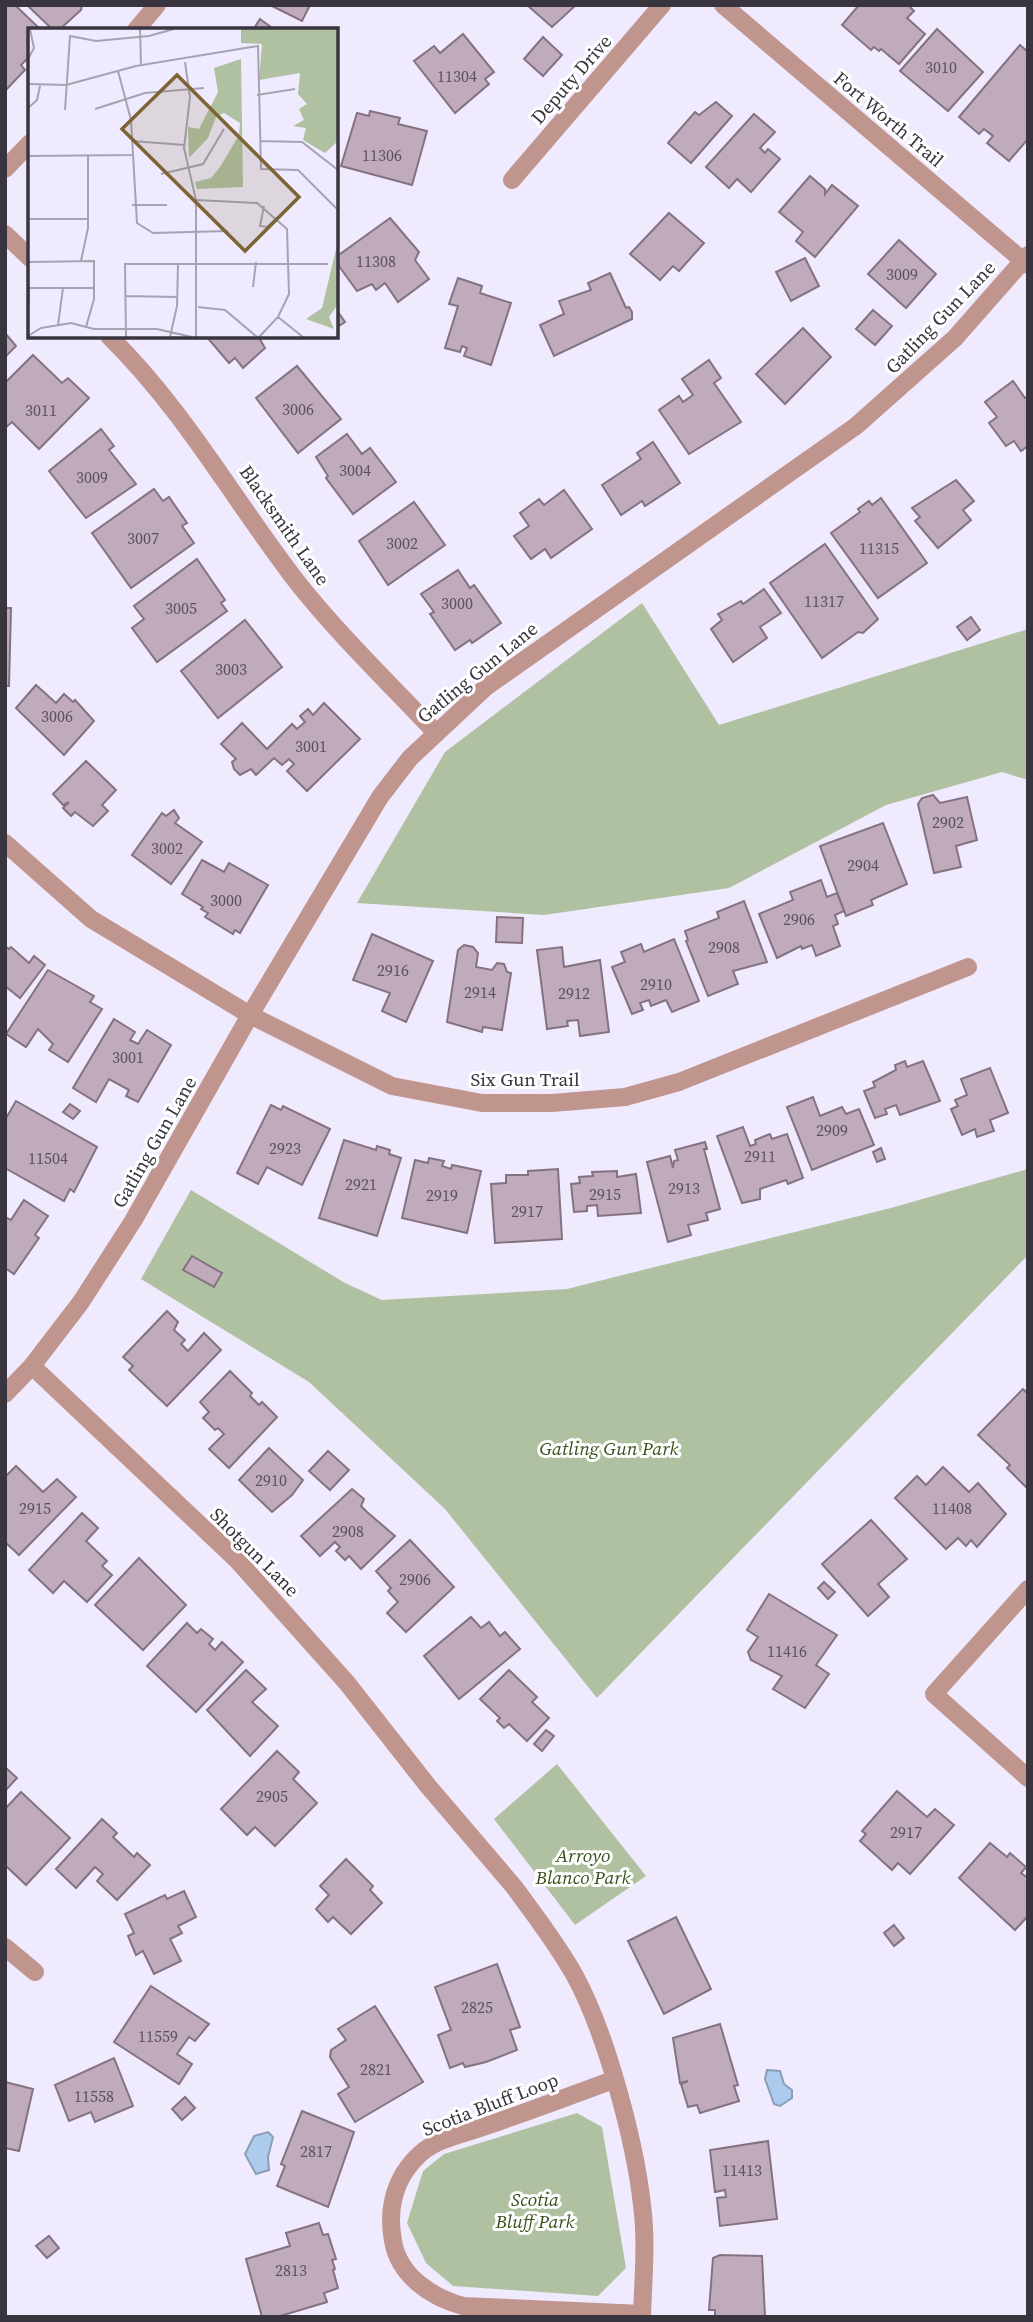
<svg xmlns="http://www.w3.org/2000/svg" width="1033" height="2322" viewBox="0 0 1033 2322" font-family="'Source Serif 4',serif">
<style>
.green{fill:#afc1a0}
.water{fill:#adcbec;stroke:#8a9eb8;stroke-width:2}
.building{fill:#bfabbc;stroke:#847281;stroke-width:2}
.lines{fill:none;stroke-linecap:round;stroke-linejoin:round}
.street{stroke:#c0958e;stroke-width:18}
.labels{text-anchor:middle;stroke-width:6;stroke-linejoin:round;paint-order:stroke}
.number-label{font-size:16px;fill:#5a525e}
.street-label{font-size:19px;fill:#38353e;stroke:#fff}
.park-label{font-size:19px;font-style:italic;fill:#38511a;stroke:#fff}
.inset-road{fill:none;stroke:#a6a2b1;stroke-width:2}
.view{fill:#7c6434;fill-opacity:0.15;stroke:#7c6434;stroke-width:3.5}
.inset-edge{fill:none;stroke:#38353e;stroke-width:3.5}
</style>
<rect width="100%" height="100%" fill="#efeafd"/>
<g class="green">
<polygon points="642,603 719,725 1028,629 1028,780 1002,772 886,805 729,888 544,915 357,903 445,752"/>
<polygon points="1028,1169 1028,1255 597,1698 445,1509 309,1382 141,1279 191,1190 345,1283 382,1300 567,1289 891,1208"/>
<polygon points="557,1764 646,1876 575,1925 494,1819"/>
<polygon points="577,2113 602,2127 626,2268 598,2296 453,2286 426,2263 407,2223 423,2171 444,2154"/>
</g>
<g class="water">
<polygon points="767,2070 780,2071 784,2084 792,2090 792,2098 780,2106 774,2104 765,2079"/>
<polygon points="268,2132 273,2137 268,2157 269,2170 256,2174 245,2154 254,2136"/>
</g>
<g class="building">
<polygon points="5,5 15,5 41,30 30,30 30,56 21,65 25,70 5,91"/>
<polygon points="27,5 82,5 81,10 59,30 53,30"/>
<polygon points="270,5 310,5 302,21"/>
<polygon points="527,5 576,5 552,27"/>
<polygon points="859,5 908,5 914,11 907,18 925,34 899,64 881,49 879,51 874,47 871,50 842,25"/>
<polygon points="260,19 275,30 253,30"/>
<polygon points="937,29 983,72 948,111 900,71"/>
<polygon points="463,34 494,72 485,79 489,84 455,113 414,61 434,46 440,53"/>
<polygon points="543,37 562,55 543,76 524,59"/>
<polygon points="1020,45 1028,52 1028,139 1009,161 987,143 993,136 984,129 979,134 959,117"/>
<polygon points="716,102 732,116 691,163 668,143 695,112 699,115"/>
<polygon points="370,111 400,118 398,124 427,131 412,185 341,166 357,113 369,116"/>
<polygon points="754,114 775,132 760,148 765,153 768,149 780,159 751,192 737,179 729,188 706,167"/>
<polygon points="810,176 825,189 825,194 832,185 858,206 815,257 796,241 803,232 779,212"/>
<polygon points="669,213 704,243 679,271 673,266 660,280 630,254"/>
<polygon points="390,218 419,252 415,260 429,279 398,302 385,283 376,290 372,284 357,291 336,262 336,257"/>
<polygon points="899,240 936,274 906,308 868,274"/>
<polygon points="805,258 819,286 791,301 776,272"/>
<polygon points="610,273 626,308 629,307 632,312 632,319 554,356 540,325 564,314 559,301 591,290 588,283"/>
<polygon points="458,278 482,286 480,293 511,303 491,365 464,356 467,348 462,346 460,352 445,348 458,306 449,304"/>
<polygon points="336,309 345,322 336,328"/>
<polygon points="873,310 892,326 875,345 856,329"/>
<polygon points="803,328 831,357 785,404 756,374"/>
<polygon points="5,333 16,346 5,357"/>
<polygon points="206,336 258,336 265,348 243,368 235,358 229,363"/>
<polygon points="33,355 62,383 68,378 89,398 39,449 12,422 5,428 5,383"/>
<polygon points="709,360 721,378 714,383 741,422 689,454 659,410 679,396 683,402 693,395 682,379"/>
<polygon points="297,366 341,419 298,453 256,398"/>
<polygon points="1013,381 1025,398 1028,397 1028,446 1021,451 1014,441 1006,446 989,423 997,417 985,402"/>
<polygon points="101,429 114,446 109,450 136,484 86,518 49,471"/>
<polygon points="347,434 362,454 370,448 396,482 353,514 326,478 328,476 316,457"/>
<polygon points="653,442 680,483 645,506 642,501 621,515 602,485 641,459 637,453"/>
<polygon points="956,480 974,501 963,510 971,520 938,548 915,521 920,517 912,508"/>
<polygon points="154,489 163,501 169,497 187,523 182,526 194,543 131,588 92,533"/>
<polygon points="564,490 592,529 551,558 545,549 531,559 514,536 529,526 520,513 539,499 544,505"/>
<polygon points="881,498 927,563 878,598 831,533 860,512 858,509 869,501 872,505"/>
<polygon points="414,502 445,545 388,585 359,541"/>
<polygon points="825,544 878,619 863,633 858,632 822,658 770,583"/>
<polygon points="197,559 225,600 221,603 227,611 157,662 132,628 144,619 134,606"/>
<polygon points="458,570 470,588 474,585 501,623 472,643 470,640 455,650 430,614 434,612 421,594"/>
<polygon points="764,589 781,613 760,627 767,638 733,662 711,629 722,620 718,614 741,601 743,604"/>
<polygon points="5,608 11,608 9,686 5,686"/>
<polygon points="971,617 980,630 967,640 957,627"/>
<polygon points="245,620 282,667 218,718 181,671"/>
<polygon points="36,685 56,703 64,694 73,702 75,700 94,721 64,755 16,708"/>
<polygon points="324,703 360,739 307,791 287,771 294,764 289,759 282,765 274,758 256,775 251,769 240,775 234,769 232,762 236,759 221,744 242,723 267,749 292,724 297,729 305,722 300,716 308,709 313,715"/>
<polygon points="86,761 116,790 102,805 108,811 93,826 75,812 71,816 63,808 69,802 63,805 53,794"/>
<polygon points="933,795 940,803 967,797 977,840 956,846 961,867 934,873 918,804 922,798"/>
<polygon points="174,810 179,818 175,823 202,842 171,884 132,855 162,813 166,816"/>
<polygon points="883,823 907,884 871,900 873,905 846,916 820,846"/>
<polygon points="202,860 224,872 229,863 268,885 240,933 235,930 233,934 205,917 208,913 201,909 203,907 182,894"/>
<polygon points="821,880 827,897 837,893 844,911 835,915 838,924 833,926 840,946 816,956 812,945 802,949 801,946 777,958 759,914 793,900 790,892"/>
<polygon points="744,901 767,962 733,971 738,984 708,996 686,941 688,940 685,931 719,918 717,912"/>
<polygon points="497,917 523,918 522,943 496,942"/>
<polygon points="372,934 433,961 406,1022 382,1011 390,993 353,980"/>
<polygon points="674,939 699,1001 672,1012 666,1000 651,1006 649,1000 640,1003 643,1010 632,1014 612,967 625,962 621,952 641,944 644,952"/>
<polygon points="464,945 473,947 478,953 476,967 492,970 497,963 504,964 507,972 511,973 502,1030 483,1027 482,1032 447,1022 458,950"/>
<polygon points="5,946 9,949 11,947 29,963 34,956 45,965 20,998 5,986"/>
<polygon points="562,947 564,967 600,960 609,1032 580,1036 578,1020 567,1021 568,1026 547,1029 537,950"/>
<polygon points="48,970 94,996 90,1002 102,1009 68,1062 49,1050 53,1044 38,1029 26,1047 6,1034"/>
<polygon points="114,1019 135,1032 130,1040 138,1044 147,1030 171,1045 138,1102 126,1096 129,1090 109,1079 96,1102 73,1088"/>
<polygon points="905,1061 907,1067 923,1061 940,1101 900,1115 896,1105 885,1109 887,1114 875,1118 864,1091 875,1087 873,1082 896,1070 895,1065"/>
<polygon points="990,1068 1008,1113 990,1120 994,1131 977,1137 975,1129 962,1135 951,1109 958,1106 955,1100 967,1095 961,1079"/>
<polygon points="813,1097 820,1116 842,1107 846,1114 859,1109 874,1145 812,1170 787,1107"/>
<polygon points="16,1101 97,1147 74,1192 70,1189 64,1201 5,1168 5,1120"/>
<polygon points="70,1104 80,1111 73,1119 63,1112"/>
<polygon points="271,1105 281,1110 283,1106 330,1129 302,1185 267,1167 258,1184 237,1173"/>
<polygon points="743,1127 750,1146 756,1144 755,1140 770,1134 772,1139 787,1134 803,1178 788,1184 786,1180 760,1189 760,1199 742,1203 717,1136"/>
<polygon points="344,1140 376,1150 377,1146 390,1150 389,1154 401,1158 377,1236 319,1218"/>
<polygon points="705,1142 707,1149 704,1149 720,1209 706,1213 708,1220 688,1225 691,1235 668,1242 647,1162 670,1156 673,1168 674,1161 678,1160 675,1150"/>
<polygon points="881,1148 885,1159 877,1162 873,1152"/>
<polygon points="429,1158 444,1161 442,1166 451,1169 452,1165 481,1171 467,1233 402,1218 415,1160 428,1163"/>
<polygon points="558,1169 562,1239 495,1243 491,1184 506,1183 506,1175 528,1175 528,1171"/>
<polygon points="617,1171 617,1177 636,1174 641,1213 598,1216 597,1205 587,1206 587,1211 574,1212 571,1184 580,1183 579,1177 593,1176 592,1172"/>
<polygon points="24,1200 48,1216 35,1235 39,1238 14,1274 5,1268 5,1217 11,1220"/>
<polygon points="192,1256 222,1273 214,1287 183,1270"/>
<polygon points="167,1311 178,1322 174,1330 185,1340 181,1344 188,1351 204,1333 221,1350 167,1406 129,1370 133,1366 123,1357"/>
<polygon points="230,1371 252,1393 250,1396 259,1405 262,1402 277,1417 229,1468 209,1449 224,1434 218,1428 215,1430 203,1418 209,1412 200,1402"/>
<polygon points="1023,1389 1028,1394 1028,1489 1007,1468 1010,1465 978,1435"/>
<polygon points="269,1448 303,1480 292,1495 272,1512 239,1480"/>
<polygon points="328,1451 349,1470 330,1490 309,1471"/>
<polygon points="16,1466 43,1492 57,1479 76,1497 19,1555 5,1542 5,1477"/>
<polygon points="943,1467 969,1492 978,1483 1006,1514 977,1547 971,1540 966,1546 958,1538 946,1549 895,1498 917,1476 926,1485"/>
<polygon points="352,1489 364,1499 361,1506 367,1512 395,1536 361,1569 349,1556 345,1560 336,1551 340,1547 335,1542 320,1556 301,1536"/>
<polygon points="82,1513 98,1528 86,1541 107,1561 102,1566 112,1575 87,1602 64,1581 53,1593 29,1570"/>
<polygon points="871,1520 907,1559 878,1584 889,1597 868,1616 822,1564"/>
<polygon points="410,1540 454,1587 406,1632 387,1613 398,1602 388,1591 391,1588 376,1571"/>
<polygon points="139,1558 186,1605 143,1650 95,1605"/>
<polygon points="824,1582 835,1592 828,1599 818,1588"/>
<polygon points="769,1594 837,1635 816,1665 829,1674 805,1708 773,1689 782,1676 751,1660 748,1652 758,1637 747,1630"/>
<polygon points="471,1617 481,1628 489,1622 500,1636 505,1632 520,1649 459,1699 424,1656"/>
<polygon points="187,1623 197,1633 201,1629 213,1639 209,1644 215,1650 222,1642 243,1662 196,1712 147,1666"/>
<polygon points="246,1670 266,1689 252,1702 278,1726 250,1756 207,1710"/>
<polygon points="509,1670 537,1697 532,1702 549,1718 527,1741 509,1724 504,1728 497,1721 500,1718 480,1699"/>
<polygon points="546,1730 554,1736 542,1751 534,1744"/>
<polygon points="277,1751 299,1772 293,1779 317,1803 275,1846 255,1827 247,1835 221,1809"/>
<polygon points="5,1767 17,1778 5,1791"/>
<polygon points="897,1791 927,1817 935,1809 954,1825 910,1874 898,1863 892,1870 860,1841 866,1834 862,1831"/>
<polygon points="21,1792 70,1838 26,1885 5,1865 5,1809"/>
<polygon points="102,1819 117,1833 113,1837 134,1857 137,1853 150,1865 117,1900 97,1881 103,1874 95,1867 76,1888 56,1869"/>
<polygon points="990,1843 1007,1857 1010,1853 1026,1867 1021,1873 1028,1878 1028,1916 1015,1930 959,1878"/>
<polygon points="346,1859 373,1886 370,1890 382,1903 351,1934 333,1917 328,1922 316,1909 329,1895 320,1886"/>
<polygon points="184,1891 196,1917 178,1926 182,1933 170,1939 181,1961 154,1974 143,1951 136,1955 128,1936 134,1933 125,1914 165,1895 167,1899"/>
<polygon points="676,1917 711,1989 664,2014 628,1941"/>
<polygon points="894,1925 904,1938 894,1946 884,1933"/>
<polygon points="497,1964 520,2027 510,2030 517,2050 486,2062 465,2067 463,2063 450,2068 438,2035 451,2030 435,1987"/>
<polygon points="151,1986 209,2024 195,2041 189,2037 177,2054 192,2064 179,2084 114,2042"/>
<polygon points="375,2006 423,2082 355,2122 338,2094 349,2087 330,2057 331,2050 346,2040 338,2029"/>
<polygon points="720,2024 738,2085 734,2086 739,2101 700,2113 697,2105 688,2107 681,2084 688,2081 680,2083 673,2038"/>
<polygon points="114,2058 133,2106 95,2122 91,2112 69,2121 55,2085"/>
<polygon points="5,2082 33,2089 19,2151 5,2148"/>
<polygon points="185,2097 195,2108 182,2120 172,2109"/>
<polygon points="302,2111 354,2132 328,2207 277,2186 285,2166 281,2164"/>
<polygon points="768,2141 777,2219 720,2226 717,2198 726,2197 725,2190 715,2192 710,2150"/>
<polygon points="319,2223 323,2235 328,2234 336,2259 332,2260 335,2269 333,2270 338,2288 324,2293 327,2302 277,2317 262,2317 246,2259 290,2246 286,2233"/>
<polygon points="49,2236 59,2248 47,2258 36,2246"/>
<polygon points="720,2255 762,2256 765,2317 715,2317 715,2310 709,2310 713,2258"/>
</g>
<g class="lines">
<g class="street">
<polyline points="723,5 1028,265"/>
<polyline points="136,30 157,5"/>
<polyline points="5,169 30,143"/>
<polyline points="512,180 662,5"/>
<polyline points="5,234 30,258"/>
<path d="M109,336C185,411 233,499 297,582C339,635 389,683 435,732"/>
<polyline points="5,843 91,919 250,1015 392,1086 482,1103 552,1103 625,1097 679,1082 968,967"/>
<path d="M32,1366L237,1560L347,1683L428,1786L515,1888C536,1917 558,1945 575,1976C606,2033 635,2141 642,2205C647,2243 643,2279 642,2317"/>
<polyline points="5,1394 32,1366 81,1302 133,1221 250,1015 380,797 410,758 486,687 856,426 955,338 1028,255"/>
<polyline points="1028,1589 934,1694 1028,1778"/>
<polyline points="5,1947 35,1972"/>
<path d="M613,2080C570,2096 527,2112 483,2127C463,2134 436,2139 420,2154C395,2177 387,2208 393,2241C399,2276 431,2297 463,2306L642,2314"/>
</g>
</g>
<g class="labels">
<g class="number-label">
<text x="941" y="73">3010</text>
<text x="457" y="82">11304</text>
<text x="382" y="161">11306</text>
<text x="376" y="267">11308</text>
<text x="902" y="280">3009</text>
<text x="298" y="415">3006</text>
<text x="41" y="416">3011</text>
<text x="355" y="476">3004</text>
<text x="92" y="483">3009</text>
<text x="143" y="544">3007</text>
<text x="402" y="549">3002</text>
<text x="879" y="554">11315</text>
<text x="824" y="607">11317</text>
<text x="457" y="609">3000</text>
<text x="181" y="614">3005</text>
<text x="231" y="675">3003</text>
<text x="57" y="722">3006</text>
<text x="311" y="752">3001</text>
<text x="948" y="828">2902</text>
<text x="167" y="854">3002</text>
<text x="863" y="871">2904</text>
<text x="226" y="906">3000</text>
<text x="799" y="925">2906</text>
<text x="724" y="953">2908</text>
<text x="393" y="976">2916</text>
<text x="656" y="990">2910</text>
<text x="480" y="998">2914</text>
<text x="574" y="999">2912</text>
<text x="128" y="1063">3001</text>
<text x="832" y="1136">2909</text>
<text x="285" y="1154">2923</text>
<text x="760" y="1162">2911</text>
<text x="48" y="1164">11504</text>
<text x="361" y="1190">2921</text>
<text x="684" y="1194">2913</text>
<text x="605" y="1200">2915</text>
<text x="442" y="1201">2919</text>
<text x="527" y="1217">2917</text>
<text x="271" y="1486">2910</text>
<text x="35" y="1514">2915</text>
<text x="952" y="1514">11408</text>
<text x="348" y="1537">2908</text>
<text x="415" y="1585">2906</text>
<text x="787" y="1657">11416</text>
<text x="272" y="1802">2905</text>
<text x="906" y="1838">2917</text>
<text x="477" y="2013">2825</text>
<text x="158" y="2042">11559</text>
<text x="376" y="2075">2821</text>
<text x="94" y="2102">11558</text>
<text x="316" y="2157">2817</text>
<text x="742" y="2176">11413</text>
<text x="291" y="2276">2813</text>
</g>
<g class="street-label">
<text transform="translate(571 79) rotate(-49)" y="7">Deputy Drive</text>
<text transform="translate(889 119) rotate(40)" y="7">Fort Worth Trail</text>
<text transform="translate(940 317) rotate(-46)" y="7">Gatling Gun Lane</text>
<text transform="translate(285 525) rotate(55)" y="7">Blacksmith Lane</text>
<text transform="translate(477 672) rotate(-39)" y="7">Gatling Gun Lane</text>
<text x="525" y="1086">Six Gun Trail</text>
<text transform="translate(154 1142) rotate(-60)" y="7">Gatling Gun Lane</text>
<text transform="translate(255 1552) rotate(45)" y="7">Shotgun Lane</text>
<text transform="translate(490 2104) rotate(-21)" y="7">Scotia Bluff Loop</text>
</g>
<g class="park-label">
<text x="609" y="1455">Gatling Gun Park</text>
<text x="583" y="1862">Arroyo<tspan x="583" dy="22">Blanco Park</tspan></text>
<text x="535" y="2206">Scotia<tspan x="535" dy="22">Bluff Park</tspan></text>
</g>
</g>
<g transform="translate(28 28)">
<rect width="310" height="310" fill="#efeafd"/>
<path d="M213,1H310V113L297,125L275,112L278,100L265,98L276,92L271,81L279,76L270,66L272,45L231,52L234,16L213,15ZM213,31L215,159L169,161L167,154L183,150L192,139L211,107L212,95L196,85L188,89L180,110L161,130L160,99L171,101L190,64L186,40ZM310,213V276L301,289L306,301L278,291L294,280Z" fill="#afc1a0"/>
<path class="inset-road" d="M112,1L113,37M0,31L6,20L2,1M157,34L162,69L156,120L168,172V309M90,43L103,92L109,195L125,205L200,203M0,56L38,57L108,38L230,18L233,141L270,142L310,182M229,67L267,61M0,80L9,72L12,58M67,81L117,65L176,60M37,82L42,8L68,13L121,8L146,1M104,113L156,117M232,113L274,114L310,142M0,128L104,127M133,146L175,136L196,101M168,172L229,175L259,201L261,266L250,289L231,309M104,177H139M236,178L232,198L239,199L250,189M0,191H60M53,233L60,200V127M0,234L66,233V271L58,299M0,234L1,278M225,259L228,234M0,260H67M97,268L150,269M170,279L197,282L229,309M250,289L275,309M30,297L35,260M0,308L13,300L43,295L66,301H129L164,309M98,309L97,236H300M142,309L149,278L150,235"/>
<path class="view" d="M149,47L271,169L217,223L94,101Z"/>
<rect width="310" height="310" class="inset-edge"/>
</g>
<rect width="1033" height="2322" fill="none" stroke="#38353e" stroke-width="14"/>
</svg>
